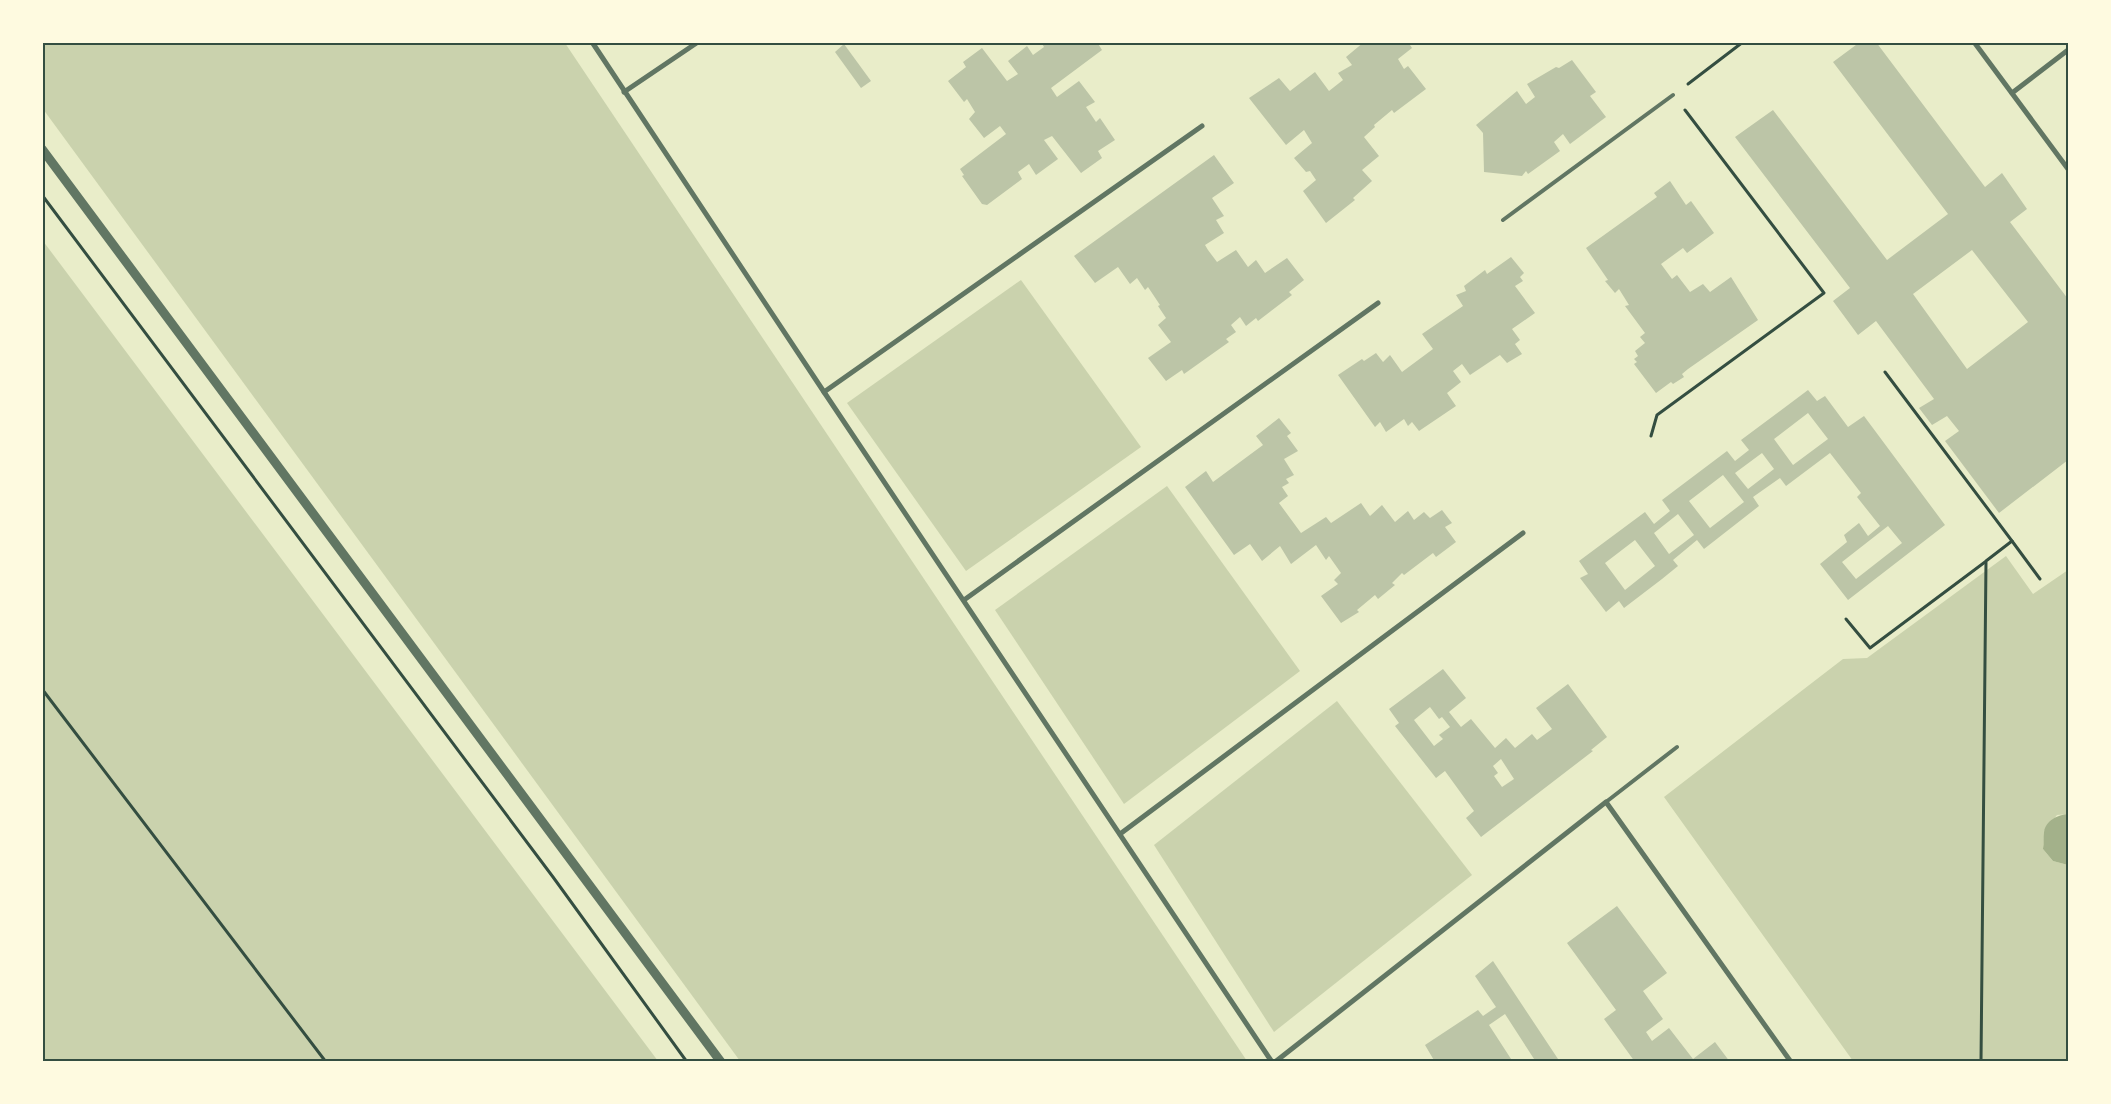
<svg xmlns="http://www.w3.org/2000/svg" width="2111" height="1104" viewBox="0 0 2111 1104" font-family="'Open Sans',sans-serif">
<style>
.green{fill:#cad2ad}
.water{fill:#a3b18a}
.building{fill:#bcc5a7;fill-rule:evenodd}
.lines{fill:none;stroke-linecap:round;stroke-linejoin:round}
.path{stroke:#344e41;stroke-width:3}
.service{stroke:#617663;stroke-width:4}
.minor{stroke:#617663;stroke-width:5}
.tertiary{stroke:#617663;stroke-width:9}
.neatline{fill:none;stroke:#344e41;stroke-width:2}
</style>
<rect width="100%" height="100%" fill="#e9edc9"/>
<g class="green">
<polygon points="42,43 565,43 1247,1061 740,1061 43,109"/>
<polygon points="43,241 658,1061 43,1061"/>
<polygon points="1021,280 1141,447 966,571 847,403"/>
<polygon points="1167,486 1300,671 1124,804 995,610"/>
<polygon points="2006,556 2033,594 2068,570 2068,814 2057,815 2044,831 2043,849 2053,861 2068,865 2068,1061 1853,1061 1664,797 1843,659 1867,658"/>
<polygon points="1337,701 1472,875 1274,1032 1154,845"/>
</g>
<path class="water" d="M2068,814V865L2053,861L2043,849C2044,843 2043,838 2044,832C2046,820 2058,815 2068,814Z"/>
<g class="building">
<polygon points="1041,42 1097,42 1102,50 1051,88 1057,97 1079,81 1095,102 1086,107 1096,122 1100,118 1115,140 1098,151 1102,158 1081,173 1052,136 1044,140 1058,159 1036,175 1029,164 1018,172 1022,179 987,205 982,204 962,176 964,175 960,169 1006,134 1000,126 984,138 969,119 975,112 967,99 964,102 948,81 966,67 963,62 982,48 1007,81 1018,74 1008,61 1027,46 1033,55 1044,47"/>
<polygon points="1364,42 1408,42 1412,48 1398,59 1404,69 1408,66 1426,89 1394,113 1392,110 1374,125 1375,127 1364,137 1379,156 1362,170 1372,181 1353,198 1355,200 1326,223 1303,191 1316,180 1310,171 1306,172 1294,158 1312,143 1304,130 1286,145 1249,98 1279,78 1290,91 1315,72 1329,91 1343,80 1338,73 1352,65 1346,57"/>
<path d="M1860,42H1876L1985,187L2002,173L2027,209L2010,222L2068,299V460L1999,513L1945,441L1959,431L1947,416L1932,425L1919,408L1934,399L1876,321L1858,335L1833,301L1850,288L1735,137L1773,110L1887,260L1948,214L1833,62ZM1972,250L2028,322L1967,369L1913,294Z"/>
<polygon points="844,44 871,81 861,88 835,52"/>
<polygon points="1572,60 1596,92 1590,96 1606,117 1570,144 1563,134 1554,142 1560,151 1528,174 1526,171 1522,176 1484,172 1483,133 1476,125 1517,91 1526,104 1535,97 1527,84 1556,67 1559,68"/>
<polygon points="1214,155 1234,183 1212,198 1224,216 1216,220 1224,233 1205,245 1208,250 1217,262 1236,250 1248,267 1256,260 1265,273 1287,258 1304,280 1289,292 1292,295 1258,321 1256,318 1246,326 1240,317 1231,325 1236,332 1226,339 1229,342 1184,374 1182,370 1166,381 1148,358 1171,342 1158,325 1166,318 1158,306 1160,305 1148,287 1145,290 1137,278 1130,284 1118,267 1095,283 1074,256"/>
<polygon points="1670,181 1686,205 1691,201 1714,233 1687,253 1683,248 1661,264 1672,279 1677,275 1690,292 1703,284 1710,292 1731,277 1758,320 1688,369 1682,374 1684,377 1673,384 1671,382 1656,393 1634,364 1637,362 1634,359 1638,356 1635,351 1645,343 1640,337 1645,333 1625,306 1629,305 1619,289 1615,293 1605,281 1608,280 1586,248 1657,197 1654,193"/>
<polygon points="1511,257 1524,273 1520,277 1523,281 1515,286 1535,313 1512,329 1520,340 1515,344 1522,354 1507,363 1500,355 1470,375 1462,364 1453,371 1461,382 1447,393 1456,406 1419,431 1412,422 1408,426 1404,419 1386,432 1380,422 1375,427 1338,375 1362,359 1364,361 1376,353 1383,362 1390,355 1402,372 1433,349 1422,334 1463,306 1456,295 1466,291 1464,286 1485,270 1487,274"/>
<path d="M1808,390L1817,401L1825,396L1848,427L1864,416L1945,525L1848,600L1820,564L1847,542L1844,535L1859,523L1868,536L1880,526L1857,497L1861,493L1830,453L1786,486L1780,478L1753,497L1759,506L1704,549L1697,540L1673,560L1678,566L1662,579L1624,608L1619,601L1606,612L1580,578L1588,574L1579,561L1645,512L1654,524L1670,511L1662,500L1727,451L1735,461L1749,450L1741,440ZM1808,413L1828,439L1793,465L1774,439ZM1762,453L1774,469L1748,489L1735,473ZM1723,475L1744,502L1710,528L1689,501ZM1678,514L1694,535L1669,554L1654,533ZM1888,526L1902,543L1856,579L1842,562ZM1635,540L1655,566L1625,590L1605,563Z"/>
<polygon points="1279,418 1291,433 1287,436 1298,451 1284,459 1294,475 1286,479 1289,483 1282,487 1288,496 1279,503 1301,533 1326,517 1331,523 1361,503 1370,516 1382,505 1395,522 1408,511 1414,520 1424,512 1430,518 1442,510 1452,523 1445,527 1456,542 1436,557 1433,553 1404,575 1402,573 1392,583 1395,585 1378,599 1375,595 1357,610 1359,612 1341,623 1321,596 1338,584 1334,580 1341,573 1329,556 1326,560 1316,545 1291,564 1280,546 1262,561 1250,544 1234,555 1185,487 1206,471 1213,482 1263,445 1256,436"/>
<path d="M1443,669L1466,698L1449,712L1461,727L1471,719L1495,748L1506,738L1515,748L1532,734L1537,740L1552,729L1536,708L1568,684L1607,737L1591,750L1593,751L1481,837L1466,818L1474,811L1445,771L1436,778L1395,726L1399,723L1389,709ZM1430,707L1439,719L1442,717L1450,727L1439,735L1443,739L1434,746L1414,720ZM1501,759L1514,779L1502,787L1494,776L1498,773L1493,766Z"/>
<polygon points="1617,906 1667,973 1643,991 1663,1019 1646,1032 1652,1041 1669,1028 1693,1059 1715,1042 1730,1062 1635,1062 1604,1019 1616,1010 1567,943"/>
<polygon points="1493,961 1560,1062 1536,1062 1505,1014 1489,1025 1513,1062 1435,1062 1425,1045 1478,1010 1483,1016 1496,1007 1475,976"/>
</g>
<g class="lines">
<g class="path">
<polyline points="1688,84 1743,42"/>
<polyline points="42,195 553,877 687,1062"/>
<polyline points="1885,372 2012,541 1986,561 1981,1062"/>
<polyline points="1651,436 1657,415 1824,293 1685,110"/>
<polyline points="2012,541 2040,579"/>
<polyline points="1846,619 1870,648 1985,562"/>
<polyline points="42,689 326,1062"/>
</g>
<g class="service">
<polyline points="1503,220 1673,95"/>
<polyline points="1606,802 1677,747"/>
</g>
<g class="minor">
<polyline points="592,42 824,392 1272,1062"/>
<polyline points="1974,42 2068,169"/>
<polyline points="624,92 698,42"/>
<polyline points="2012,93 2068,50"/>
<polyline points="824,392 1202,126"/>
<polyline points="964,600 1378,303"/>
<polyline points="1120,834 1523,533"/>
<polyline points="1275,1062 1606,802 1791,1062"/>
</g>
<polyline class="tertiary" points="42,149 721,1062"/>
</g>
<rect width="2111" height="1104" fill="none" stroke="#fefae0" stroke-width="88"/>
<rect x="44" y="44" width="2023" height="1016" class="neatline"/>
</svg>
